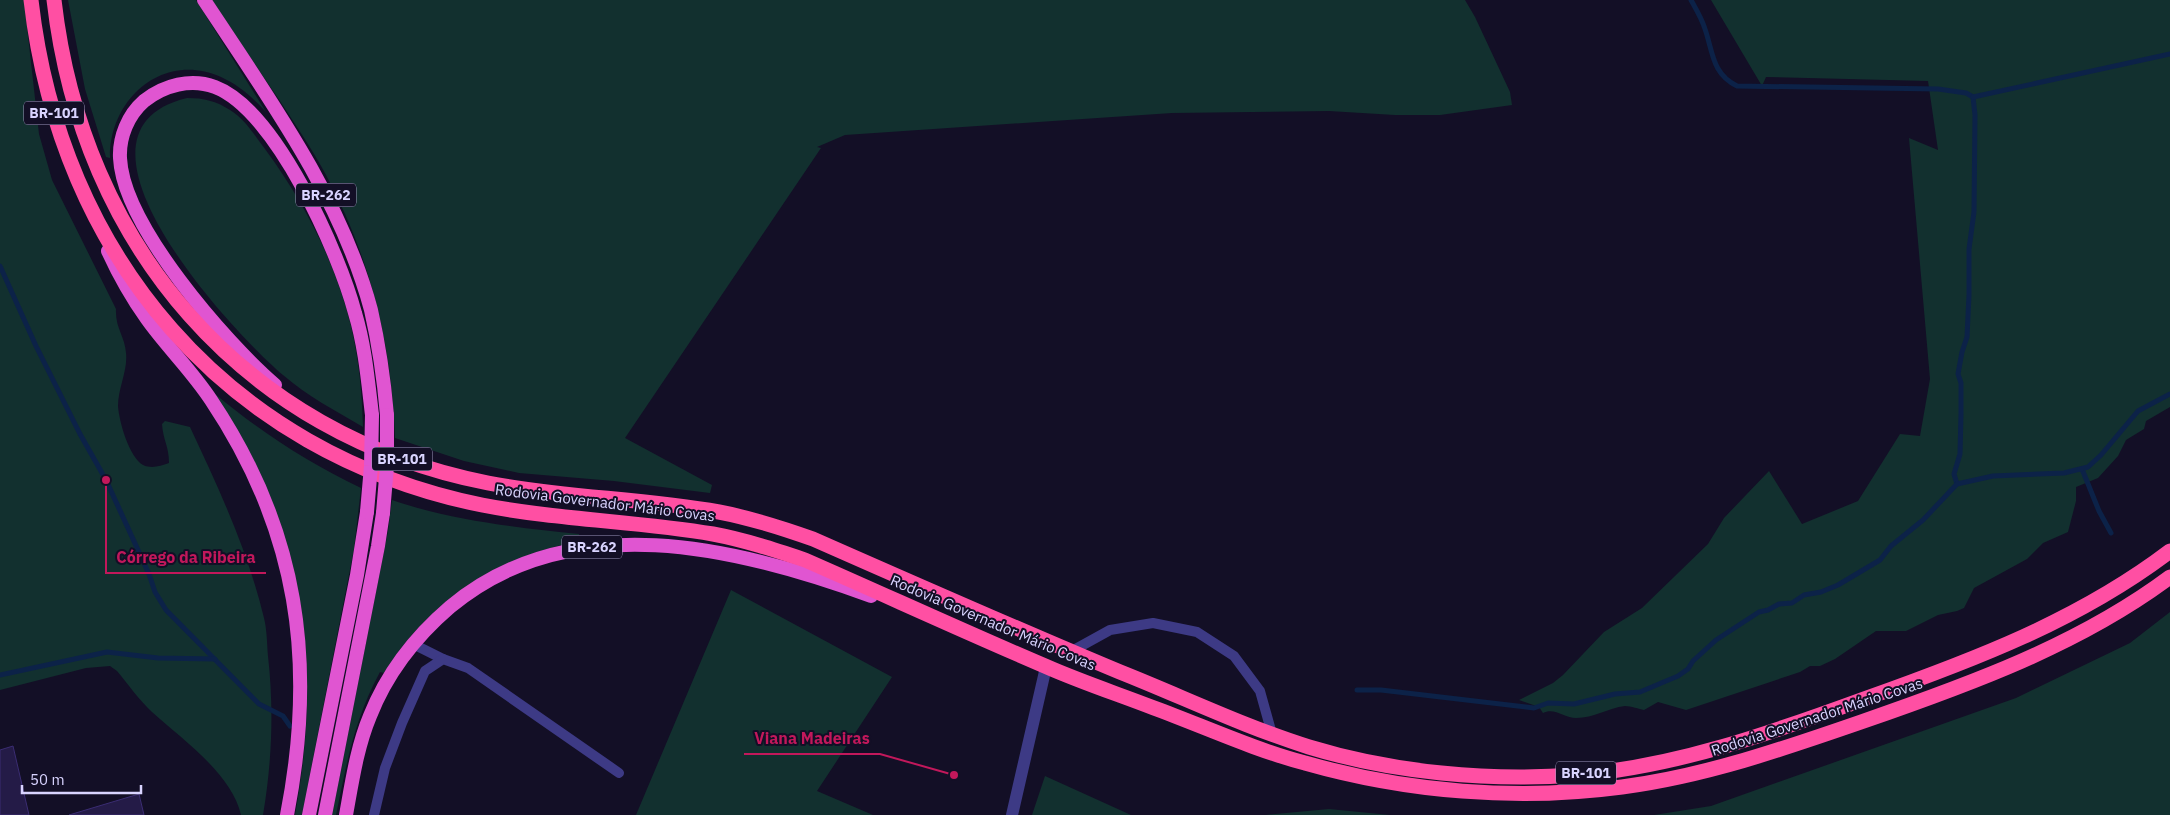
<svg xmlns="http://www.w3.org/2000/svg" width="2170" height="815" viewBox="0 0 2170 815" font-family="'IBM Plex Sans',sans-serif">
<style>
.green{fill:#12302f}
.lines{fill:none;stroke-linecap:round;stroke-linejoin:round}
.stream{stroke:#0c2248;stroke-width:5}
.building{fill:#241b47;stroke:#3b2d73}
.service{stroke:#3d3a85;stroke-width:10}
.minor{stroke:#3d3a85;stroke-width:12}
.trunk{stroke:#e055d1;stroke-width:14}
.motorway{stroke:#ff4fa3;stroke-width:15}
.trunk-bridge{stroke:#e055d1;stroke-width:14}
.labels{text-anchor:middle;stroke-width:4;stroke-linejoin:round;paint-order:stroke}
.shield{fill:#130f26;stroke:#9e99be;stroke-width:1}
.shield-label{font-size:14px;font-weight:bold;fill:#d9d4ff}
.street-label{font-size:15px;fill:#d9d4ff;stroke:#130f26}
.leader{fill:none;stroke:#c2185b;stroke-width:2}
.callout-dot{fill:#c2185b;stroke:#130f26;stroke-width:2}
.callout-label{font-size:16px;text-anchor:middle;font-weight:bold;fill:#c2185b;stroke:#130f26;stroke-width:4;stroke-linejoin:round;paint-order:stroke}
</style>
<rect width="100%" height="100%" fill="#130f26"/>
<g class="green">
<path d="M0,0H24L39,134L52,180L116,309C115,328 125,336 126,353C128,370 118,388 118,406C119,421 129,457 143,465C152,469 160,466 169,463C169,446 163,440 162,424L165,421L190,427C219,489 248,551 264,618C267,630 267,644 268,656C274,709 272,762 263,815H241C232,774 182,739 152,712C139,700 128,684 117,671L110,666L86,668L0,690Z"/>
<path d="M68,0H196L266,112C253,98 239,85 221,77C163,51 109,99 110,158L106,157L85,89Z"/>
<path d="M212,0H1465L1475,17L1510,92L1512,105L1440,115H1395L1329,111L1172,113L845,135L817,147L821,148L625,438L712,485L710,493L614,481L519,473L464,461L395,438C392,345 370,257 326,175C313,150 296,126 280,101C257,68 235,34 212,0Z"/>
<path d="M1711,0H2170V407L2146,421L2144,429L2126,440L2118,456L2098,478L2076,487V501L2068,532L2043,543L2027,559L1974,588L1964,608L1957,611L1938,615L1906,631H1876L1835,659L1820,666H1810L1800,672L1686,710L1658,702L1644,710C1639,709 1631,706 1625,706C1608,708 1594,718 1576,718C1565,718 1554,707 1543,713L1539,707L1519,700L1553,683L1563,675L1604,632L1642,608L1708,544L1724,518L1769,471L1802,524L1858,501L1900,434L1920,436L1930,379L1909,138L1938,150L1928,81L1766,77L1762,86Z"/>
<path d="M187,98C204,98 216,101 230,110C246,120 254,135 265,149C304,202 335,261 351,326C359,360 362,392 363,427C336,411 307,396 283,375C233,333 46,132 187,98Z"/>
<path d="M215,394C261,432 308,463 361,488L354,549L302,815H295C311,727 314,635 287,549C282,531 271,514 264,497C247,463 231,429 215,394Z"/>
<path d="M392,500C450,520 518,528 579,534V541C497,558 428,601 384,673L380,672C354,720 347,762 336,815H332L388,531Z"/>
<polygon points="731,590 892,677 817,791 873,815 636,815"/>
<polygon points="2170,612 2170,815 1654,815 1711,806 2016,698 2130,643"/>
<polygon points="1045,776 1131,815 1032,815"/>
<polygon points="1329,809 1390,815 1265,815"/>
</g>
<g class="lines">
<g class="stream">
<path d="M1691,0C1696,9 1702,19 1705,29C1713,52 1712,74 1737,86L1938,89L1966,93L1973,97L1975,115L1974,212L1969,249V295L1967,337L1962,352L1958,374L1961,383V414L1960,454L1954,474L1957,484"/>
<polyline points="1973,97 2170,54"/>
<polyline points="0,266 36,346 80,434 106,480 149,574 155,592 166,610 259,704 283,716 290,726"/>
<polyline points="2082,469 2099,511 2111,533"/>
<polyline points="0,675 107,652 158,658 215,659"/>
<polyline points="1357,690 1381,690 1534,708 1548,703 1574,704 1615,694 1640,692 1678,676 1688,669 1693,661 1716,640 1759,612 1768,610 1779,604 1792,603 1804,595 1821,592 1838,585 1880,560 1891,546 1923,520 1957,484 1993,476 2064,473 2088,467 2101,455 2138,411 2170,394"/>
</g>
</g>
<g class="building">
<polygon points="13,746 29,815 0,815 0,750"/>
<polygon points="139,794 144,815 69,815"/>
</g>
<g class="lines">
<g class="service">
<polyline points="413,644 443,659"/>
<polyline points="1072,651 1110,630 1153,623 1197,632 1234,656 1260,691 1272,734"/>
<polyline points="374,815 385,768 402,723 425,671 443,659 468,668 619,773"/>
</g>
<polyline class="minor" points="1012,815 1046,667"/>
<g class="trunk">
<path d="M204,0C268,97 341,197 371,310C379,345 384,380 387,415"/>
<path d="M108,251C119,275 132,298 147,319C167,347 192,371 211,400C298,530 317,662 287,815"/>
<path d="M275,385C225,342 123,225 120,158C119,137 128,115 144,101C164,85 191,78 215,87C276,110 339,253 355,313C365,346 368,381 372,415"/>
<polyline points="309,815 357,575 367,512"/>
<polyline points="325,815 378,546 383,513"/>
<path d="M346,815C352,782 357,747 370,716C387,673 415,637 450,607C571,506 737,547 871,596"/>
</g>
<g class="motorway">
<path d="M31,0C60,256 226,453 482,505C558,520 636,521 713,534C745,540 775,550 805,560C885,595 965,632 1045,666C1081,682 1118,694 1154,708C1203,726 1255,750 1305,763C1407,792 1517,801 1622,787C1705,776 1783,749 1861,722C1968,685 2079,645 2170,577"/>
<path d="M54,0C82,245 243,435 488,483C564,498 642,498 719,512C751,518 782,528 813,539C915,584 1017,629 1120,672C1183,697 1245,727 1309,747C1394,773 1488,781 1576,775C1675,767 1771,733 1864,699C1971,661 2078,621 2170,551"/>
</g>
<g class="trunk-bridge">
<polyline points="367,512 371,466 372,415"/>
<polyline points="383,513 387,466 387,415"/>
</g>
</g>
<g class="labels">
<g class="shield">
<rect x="24" y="101.5" width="60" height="23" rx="4"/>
<rect x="296" y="183.5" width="60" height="23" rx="4"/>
<rect x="372" y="447.5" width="60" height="23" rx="4"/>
<rect x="562" y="535.5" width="60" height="23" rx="4"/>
<rect x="1556" y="761.5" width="60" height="23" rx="4"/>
</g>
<g class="shield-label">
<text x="54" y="118">BR-101</text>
<text x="326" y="200">BR-262</text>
<text x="402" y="464">BR-101</text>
<text x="592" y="552">BR-262</text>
<text x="1586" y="778">BR-101</text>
</g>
<g class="street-label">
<text transform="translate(605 503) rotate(7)" y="5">Rodovia Governador Mário Covas</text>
<text transform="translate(993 623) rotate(23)" y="5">Rodovia Governador Mário Covas</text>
<text transform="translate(1817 717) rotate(-18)" y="5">Rodovia Governador Mário Covas</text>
</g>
</g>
<path class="leader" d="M106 480L106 573H266M954 775L880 754H744"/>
<g class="callout-dot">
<circle cx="106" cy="480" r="5"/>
<circle cx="954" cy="775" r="5"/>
</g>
<g class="callout-label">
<text x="186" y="563">Córrego da Ribeira</text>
<text x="812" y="744">Viana Madeiras</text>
</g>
<path d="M22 785v8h119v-8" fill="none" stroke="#d9d4ff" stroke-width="2.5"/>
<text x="30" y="785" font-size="15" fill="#d9d4ff" stroke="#130f26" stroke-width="4" paint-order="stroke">50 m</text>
</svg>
